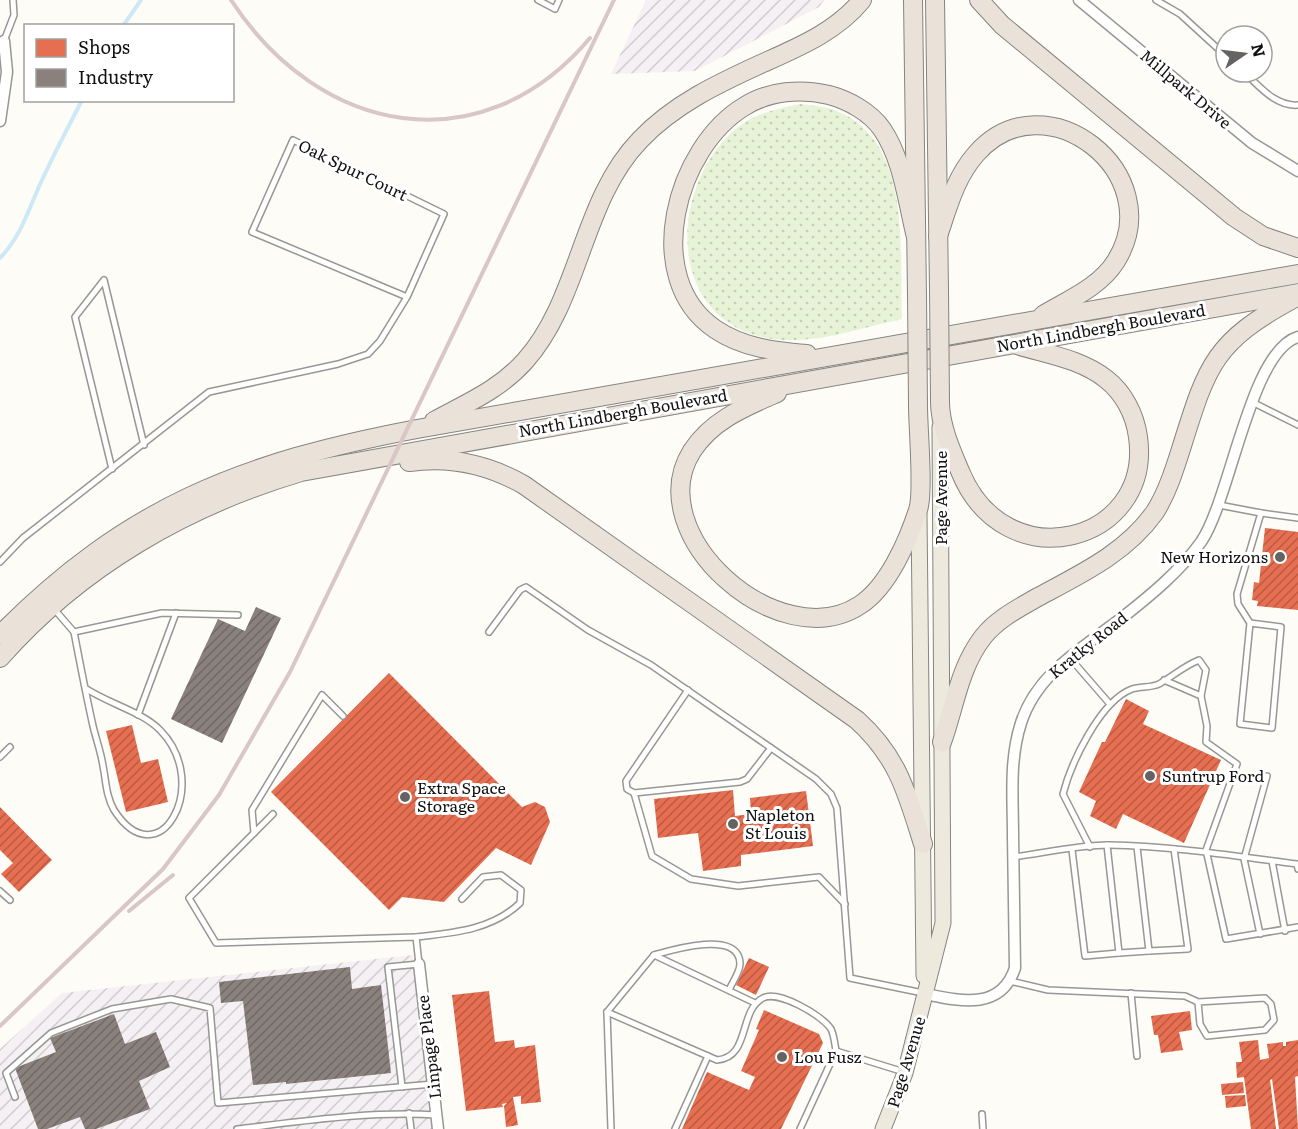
<svg xmlns="http://www.w3.org/2000/svg" width="1298" height="1129" viewBox="0 0 1298 1129" font-family="Literata,serif">
<style>
.industrial{fill:url(#industrial-furrows)}
.grass{fill:url(#grass-dots)}
.shops{fill:url(#shops-hatch)}
.industry{fill:url(#industry-hatch)}
.lines{fill:none;stroke-linecap:round;stroke-linejoin:round}
.stream{stroke:#cde8f7;stroke-width:4}
.lane-casing{stroke:#979795;stroke-width:8}
.street-casing{stroke:#979795;stroke-width:13}
.primary-casing{stroke:#858482;stroke-width:17}
.highway-casing{stroke:#858482;stroke-width:20}
.lane{stroke:#fffffe;stroke-width:5}
.street{stroke:#fffffe;stroke-width:10}
.primary{stroke:#ede9dc;stroke-width:15}
.highway{stroke:#eae1d8;stroke-width:18}
.rail{stroke:#d9c6c7;stroke-width:4}
.highway-bridge-casing{stroke:#858482;stroke-width:20;stroke-linecap:butt}
.highway-bridge{stroke:#eae1d8;stroke-width:18}
.poi-dot{fill:#646362;stroke:#fff;stroke-width:2}
.labels{text-anchor:middle;stroke-width:6;stroke-linejoin:round;paint-order:stroke}
.street-label{font-size:16px;fill:#111;stroke:#fff}
.poi-label{font-size:16px;fill:#111;stroke:#fff;text-anchor:start}
</style>
<defs>
<pattern id="industrial-furrows" width="10" height="10" patternUnits="userSpaceOnUse" patternTransform="scale(1.5)"><rect width="10" height="10" fill="#f5f0f3"/><path d="M-1 1l2-2M0 10L10 0M9 11l2-2" fill="none" stroke="#d1cdcf"/></pattern>
<pattern id="grass-dots" width="8" height="8" patternUnits="userSpaceOnUse" patternTransform="scale(1.5)"><rect width="8" height="8" fill="#e7f3d7"/><path d="M2 2h.1M6 6h.1" fill="none" stroke="#c5cfb8" stroke-width="1.8" stroke-linecap="round"/></pattern>
<pattern id="shops-hatch" width="6" height="6" patternUnits="userSpaceOnUse" patternTransform="scale(1.5)"><rect width="6" height="6" fill="#e76f51"/><path d="M-1 1l2-2M0 6l6-6M5 7l2-2" fill="none" stroke="#ba5a42"/></pattern>
<pattern id="industry-hatch" width="6" height="6" patternUnits="userSpaceOnUse" patternTransform="scale(1.5)"><rect width="6" height="6" fill="#8a817c"/><path d="M-1 1l2-2M0 6l6-6M5 7l2-2" fill="none" stroke="#6f6864"/></pattern>
</defs>
<rect width="100%" height="100%" fill="#fdfcf7"/>
<g class="industrial">
<polygon points="646,0 824,0 819,7 695,71 611,74"/>
<polygon points="413,955 433,1129 0,1129 0,1049 62,993"/>
</g>
<path class="grass" d="M800,104C809,105 819,106 828,108C914,134 899,248 902,319C859,328 807,348 762,337C667,315 670,192 730,134C749,115 775,109 800,104Z"/>
<g class="shops">
<polygon points="1265,528 1298,532 1298,610 1257,606 1258,601 1252,600 1254,582 1259,583"/>
<polygon points="389,673 522,807 535,802 545,807 550,822 531,865 496,848 444,902 402,897 389,910 271,792"/>
<polygon points="1126,699 1149,711 1143,724 1221,760 1184,843 1123,814 1116,829 1090,816 1096,801 1079,792 1102,742 1105,742"/>
<polygon points="132,725 141,763 158,759 168,802 126,812 106,731"/>
<polygon points="733,790 735,816 751,814 750,798 806,791 813,846 741,855 741,866 703,871 698,833 658,838 654,799"/>
<polygon points="0,807 52,860 19,892 1,874 13,863 0,850"/>
<polygon points="749,958 769,967 756,995 736,985"/>
<polygon points="489,991 495,1042 514,1040 515,1048 535,1045 541,1102 521,1104 521,1096 513,1097 518,1125 506,1127 504,1106 507,1103 502,1104 503,1107 466,1111 452,995"/>
<polygon points="764,1010 819,1034 823,1043 781,1129 682,1129 707,1072 749,1090 755,1077 741,1071 759,1030 756,1029"/>
<polygon points="1190,1011 1192,1030 1179,1032 1183,1050 1161,1053 1158,1035 1154,1035 1151,1016"/>
<polygon points="1258,1040 1260,1060 1269,1058 1267,1044 1283,1042 1283,1046 1286,1046 1286,1042 1298,1040 1298,1076 1295,1077 1298,1129 1279,1129 1272,1079 1270,1080 1276,1129 1251,1129 1244,1077 1237,1078 1236,1062 1242,1062 1239,1042"/>
<polygon points="1243,1082 1244,1093 1222,1095 1221,1084"/>
<polygon points="1245,1095 1246,1106 1226,1108 1225,1096"/>
</g>
<g class="industry">
<polygon points="256,607 281,618 222,743 171,719 218,619 245,631"/>
<polygon points="350,967 352,989 381,985 391,1073 286,1084 286,1082 253,1085 243,1001 221,1003 219,982"/>
<polygon points="114,1014 125,1044 156,1032 170,1067 139,1081 150,1109 96,1129 85,1129 80,1117 47,1129 38,1129 15,1068 56,1052 50,1038"/>
</g>
<g class="lines">
<g class="stream">
<polyline points="123,26 141,0"/>
<path d="M0,258C20,237 27,214 38,189C51,159 67,130 82,100"/>
</g>
<defs>
<g id="lane">
<polyline points="538,0 555,9 559,0"/>
<polyline points="1156,0 1180,14 1226,56"/>
<polyline points="4,41 14,15 13,0"/>
<path d="M1244,72C1259,86 1276,107 1298,105"/>
<polyline points="1252,402 1298,425"/>
<polyline points="112,469 75,317 104,280 144,445"/>
<polyline points="1219,505 1261,513 1237,594 1238,604 1250,623 1281,627 1272,728 1240,724 1250,623"/>
<polyline points="1261,513 1298,518"/>
<polyline points="0,562 23,538 209,392 338,364 368,354 380,341 407,297 444,214 293,140 252,232 407,297"/>
<polyline points="55,610 74,632 162,613 238,615"/>
<path d="M74,632C80,663 86,695 93,726C96,739 101,752 103,766C106,781 106,796 114,810C159,880 213,784 160,730C141,711 109,704 85,688"/>
<polyline points="489,632 520,590 526,587 588,630 651,665 816,779 831,794 837,808 850,978 923,993"/>
<polyline points="1070,658 1109,703"/>
<polyline points="1164,680 1201,696"/>
<polyline points="688,690 626,781 627,789 634,793 740,782 747,779 771,748"/>
<polyline points="138,715 176,613"/>
<polyline points="0,757 10,747"/>
<polyline points="634,793 652,856 691,879 738,886 819,877 845,904"/>
<polyline points="273,814 189,898 216,943 416,937 419,964 388,967 402,1087"/>
<polyline points="254,833 252,810 322,695 343,716"/>
<path d="M1090,847L1063,794C1071,763 1100,701 1132,689C1141,686 1151,688 1159,684C1173,676 1184,666 1199,660L1206,670L1201,696L1207,726L1206,742L1237,764L1206,850L1226,939L1298,927"/>
<polyline points="1137,847 1149,951 1188,949 1174,849"/>
<polyline points="1072,850 1085,956 1119,953 1107,845"/>
<path d="M1013,857C1044,853 1078,845 1109,845C1173,846 1234,856 1297,864L1298,869"/>
<polyline points="1272,861 1285,931"/>
<polyline points="0,891 10,900"/>
<polyline points="1260,934 1244,859 1267,776"/>
<path d="M416,937C453,933 492,930 520,903L521,890L501,875L483,877L462,899"/>
<polyline points="1119,953 1149,951"/>
<path d="M654,955C671,950 740,929 740,964C740,972 732,983 729,990"/>
<polyline points="1010,981 1048,990 1185,996 1198,1002 1265,998 1271,1004 1274,1020 1265,1030 1207,1036 1200,1024 1198,1002"/>
<polyline points="1131,993 1137,1056"/>
<path d="M755,1003L654,955L607,1012L717,1060C751,1057 738,1011 763,998C778,990 822,1015 831,1029C834,1035 835,1045 836,1051"/>
<polyline points="607,1012 611,1129"/>
<polyline points="15,1097 6,1073 51,1033 112,1009 171,999 210,1008 218,1103 433,1084"/>
<polyline points="409,1113 411,1129"/>
<polyline points="982,1114 983,1129"/>
<path d="M237,1129C304,1121 369,1111 437,1115"/>
<polyline points="675,1129 708,1056"/>
<polyline points="800,1129 836,1051 904,1072"/>
</g>
<g id="street">
<polyline points="1079,0 1252,143 1298,171"/>
<polyline points="0,121 7,72 4,41"/>
<polyline points="419,964 438,1129"/>
<path d="M925,994C960,1001 1001,1011 1015,968C1014,924 1014,880 1013,836C1013,798 1009,760 1021,723C1037,673 1083,648 1123,617C1151,595 1180,571 1201,542C1231,498 1250,351 1298,337"/>
</g>
<g id="primary">
<polyline points="919,514 924,976"/>
<polyline points="883,1129 905,1073 943,923 940,427"/>
</g>
<g id="highway">
<polyline points="913,0 917,295"/>
<polyline points="935,0 939,290"/>
<polyline points="979,0 1002,25 1234,217 1263,236 1298,248"/>
<path d="M938,236C948,207 955,178 976,154C1045,75 1170,174 1116,261C1100,287 1068,300 1043,315"/>
<path d="M807,354C774,351 743,348 715,329C640,278 676,147 745,106C769,91 801,88 829,95C848,100 870,112 882,129C903,160 907,201 916,237"/>
<path d="M777,393C745,407 712,420 692,451C639,535 780,658 860,605C888,587 908,541 918,510C924,493 918,428 918,406"/>
<path d="M940,402C940,425 951,450 960,471C1005,582 1153,543 1138,437C1135,414 1123,392 1106,379C1081,359 1046,354 1017,345"/>
<path d="M434,421C467,403 499,390 525,361C581,298 581,201 640,140C674,104 719,83 763,63C799,47 837,31 862,0"/>
<path d="M409,462C450,456 489,465 524,485L857,720C898,757 907,793 923,844"/>
<path d="M0,635C127,506 243,462 417,429L1298,274"/>
<path d="M0,658C80,567 186,506 301,472L1298,293"/>
<path d="M942,742C955,706 959,668 983,637C997,619 1019,608 1038,597C1081,574 1126,553 1155,512C1167,493 1174,471 1181,449C1207,366 1213,342 1293,299"/>
</g>
</defs>
<use href="#lane" class="lane-casing"/>
<use href="#street" class="street-casing"/>
<use href="#primary" class="primary-casing"/>
<use href="#highway" class="highway-casing"/>
<use href="#lane" class="lane"/>
<use href="#street" class="street"/>
<use href="#primary" class="primary"/>
<use href="#highway" class="highway"/>
<g class="rail">
<path d="M231,0C319,135 481,167 590,38"/>
<polyline points="129,911 173,875"/>
<polyline points="0,1026 163,869 219,795 290,672 614,0"/>
</g>
<defs>
<g id="highway-bridge">
<polyline points="939,290 940,402"/>
<polyline points="917,295 918,406"/>
</g>
</defs>
<use href="#highway-bridge" class="highway-bridge-casing"/>
<use href="#highway-bridge" class="highway-bridge"/>
</g>
<g class="poi-dot">
<circle cx="1280" cy="557" r="6"/>
<circle cx="1150" cy="776" r="6"/>
<circle cx="405" cy="797" r="6"/>
<circle cx="733" cy="824" r="6"/>
<circle cx="782" cy="1057" r="6"/>
</g>
<g class="labels">
<g class="street-label">
<text transform="translate(1186 89) rotate(40)" y="6">Millpark Drive</text>
<text transform="translate(353 170) rotate(26)" y="6">Oak Spur Court</text>
<text transform="translate(1101 328) rotate(-10)" y="6">North Lindbergh Boulevard</text>
<text transform="translate(623 413) rotate(-10)" y="6">North Lindbergh Boulevard</text>
<text transform="translate(941 498) rotate(-90)" y="6">Page Avenue</text>
<text transform="translate(1088 645) rotate(-39)" y="6">Kratky Road</text>
<text transform="translate(429 1047) rotate(-97)" y="6">Linpage Place</text>
<text transform="translate(906 1062) rotate(-73)" y="6">Page Avenue</text>
</g>
<g class="poi-label">
<text x="1268" y="563" text-anchor="end">New Horizons</text>
<text x="1162" y="782">Suntrup Ford</text>
<text x="417" y="794">Extra Space<tspan x="417" dy="18">Storage</tspan></text>
<text x="745" y="821">Napleton<tspan x="745" dy="18">St Louis</tspan></text>
<text x="794" y="1063">Lou Fusz</text>
</g>
</g>
<rect x="24" y="24" width="210" height="78" fill="#ffffff" stroke="#a0a0a0" stroke-width="1.5"/>
<rect x="36" y="39" width="30" height="18" fill="#e76f51" stroke="#a0a0a0" stroke-width="1.5"/>
<text x="78" y="54" font-size="18" fill="#111111">Shops</text>
<rect x="36" y="69" width="30" height="18" fill="#8a817c" stroke="#a0a0a0" stroke-width="1.5"/>
<text x="78" y="84" font-size="18" fill="#111111">Industry</text>
<g transform="translate(1244 54) rotate(76)"><circle r="28" fill="#ffffff" stroke="#a0a0a0" stroke-width="1.5"/>
<path d="M0-4.5L10 22L0 15L-10 22Z" fill="#646362"/>
<text y="-9" font-size="16" font-weight="bold" text-anchor="middle" fill="#111111">N</text>
</g>
</svg>
